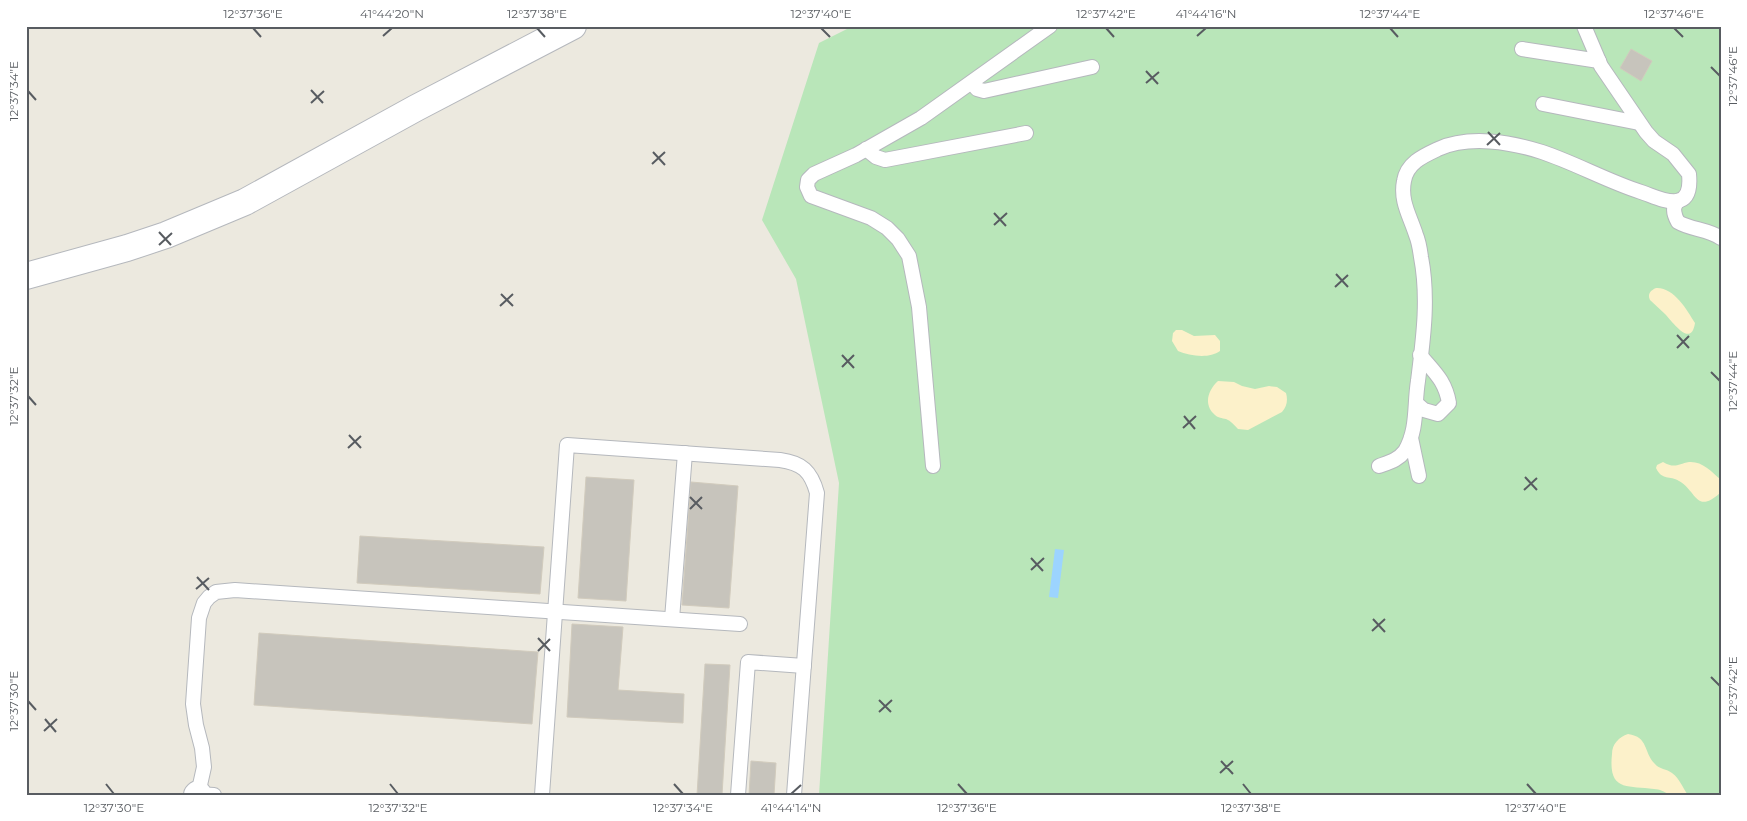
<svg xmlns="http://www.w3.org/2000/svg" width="1747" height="821" viewBox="0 0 1747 821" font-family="Montserrat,sans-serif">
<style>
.green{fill:#b9e6b9}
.sand{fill:#fcf1ca}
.water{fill:#9cd4ff}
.building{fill:#c7c4bc;stroke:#d1cbbd}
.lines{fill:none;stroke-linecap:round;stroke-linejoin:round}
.service-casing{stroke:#b5b8bd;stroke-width:16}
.minor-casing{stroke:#b5b8bd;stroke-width:28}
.service{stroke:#fff;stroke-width:14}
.minor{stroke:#fff;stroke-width:26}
.ticks{fill:none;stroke:#585c61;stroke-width:2}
.neatline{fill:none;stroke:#585c61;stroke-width:2}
.ticks-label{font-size:12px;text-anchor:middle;fill:#585c61}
</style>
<rect width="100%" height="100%" fill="#ece9df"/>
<polygon class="green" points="853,26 1721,26 1721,795 819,795 839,483 796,279 762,220 819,43"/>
<g class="sand">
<path d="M1656,288C1674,287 1687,310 1695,323C1691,349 1672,321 1665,314C1660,309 1655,305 1650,300C1647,294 1651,290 1656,288Z"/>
<path d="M1176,330H1182L1194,336L1215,335L1220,341V351C1209,359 1190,356 1178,351L1172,341L1173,333Z"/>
<path d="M1218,381L1234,382L1242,386L1255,389L1269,386L1277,387L1286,393C1288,400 1287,406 1282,412L1248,430L1238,429C1234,425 1231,421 1226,419C1222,418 1218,418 1215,415C1203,405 1208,390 1218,381Z"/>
<path d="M1663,462C1675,469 1678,464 1689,462C1702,461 1711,471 1720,479V493C1696,515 1696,490 1679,481C1670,475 1662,481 1656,468L1657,465Z"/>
<path d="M1628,734C1649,737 1643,752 1655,764C1659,769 1667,769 1672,773C1680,779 1682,787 1688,795C1682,795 1674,796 1669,794C1664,792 1660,789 1654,789C1627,785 1608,792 1612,754C1612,744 1619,737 1628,734Z"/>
</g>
<polygon class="water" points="1055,549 1064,550 1058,598 1049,597"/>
<g class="building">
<polygon points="1631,49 1652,61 1641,81 1620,68"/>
<polygon points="586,477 634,480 626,601 578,598"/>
<polygon points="691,482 738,486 729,608 682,605"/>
<polygon points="360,536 544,547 540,594 357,583"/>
<polygon points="572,624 623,627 618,690 684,694 683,723 567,717"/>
<polygon points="259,633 538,652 532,724 254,705"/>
<polygon points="705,664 730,665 722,795 697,795"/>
<polygon points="751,761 776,763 774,795 749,795"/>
</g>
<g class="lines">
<defs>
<g id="service">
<polyline points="1522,49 1599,61"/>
<polyline points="972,83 977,89 984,91 1092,67"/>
<polyline points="1543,104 1639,123"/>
<polyline points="866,149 876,157 885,160 1026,133"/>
<path d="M1677,202C1672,208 1674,215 1678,222C1692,230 1707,229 1721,238"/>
<path d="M1416,403L1424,410L1438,414L1449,403C1445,380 1434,372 1420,355"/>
<polyline points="1411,438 1419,476"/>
<polyline points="933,466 919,307 909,256 898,239 887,228 871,218 811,196 807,187 808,180 814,174 856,155 921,118 1050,26"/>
<path d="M1379,466C1390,462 1398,460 1405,451C1418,429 1414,405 1418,381C1423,340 1429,299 1421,257C1420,250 1419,242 1416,235C1410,216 1400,201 1404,181C1407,163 1423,156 1438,149C1469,135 1511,142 1542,152C1575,163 1607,181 1641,192C1651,195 1666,203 1677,201C1690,199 1690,184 1689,174L1673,154L1654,141L1646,132L1601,66L1584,26"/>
<polyline points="672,619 685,453"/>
<polyline points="214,795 198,794 204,767 202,748 196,725 193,704 199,618 204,603 209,597 216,592 235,590 740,624"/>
<path d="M542,795L567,445L780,460C802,463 811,471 817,493L794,795"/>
<polyline points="738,795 748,662 804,666"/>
</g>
<g id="minor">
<polyline points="26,276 127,248 166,235 245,202 416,108 573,26"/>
<polyline points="197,795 198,794"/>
</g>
</defs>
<use href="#service" class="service-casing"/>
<use href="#minor" class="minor-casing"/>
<use href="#service" class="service"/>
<use href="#minor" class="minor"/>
</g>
<path class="ticks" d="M253,28L261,37M537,28L545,37M821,28L830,37M1106,28L1114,37M1390,28L1398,37M1674,28L1683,37M383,36L392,28M1197,36L1206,28M1711,67L1720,76M1146,71L1158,84M1146,83L1159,72M311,90L323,103M28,91L36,100M311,103L324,91M1488,132L1500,145M1487,145L1500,133M653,152L665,165M652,164L665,152M994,213L1006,226M994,225L1007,213M159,232L171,245M159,245L172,233M1336,274L1348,287M1335,287L1348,275M501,294L513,306M500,306L513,294M1677,335L1689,348M1677,348L1689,336M842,355L854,368M842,367L854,355M1711,372L1720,381M28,396L36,405M1184,416L1195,429M1183,428L1196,416M349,435L361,448M348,448L361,436M1525,477L1537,490M1524,490L1537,478M690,497L702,509M690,509L702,497M1031,558L1043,571M1031,570L1044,558M197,577L209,590M196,589L209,578M1373,619L1385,632M1372,631L1385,619M538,638L550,651M538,651L550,639M1711,677L1720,686M879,700L891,712M28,701L36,710M879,712L892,700M45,719L56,732M44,731L57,719M1221,761L1233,774M1220,773L1233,761M106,784L114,794M390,784L398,794M674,784L683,794M958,784L967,794M1243,784L1251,794M1527,784L1536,794M791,794L801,785"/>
<rect width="1747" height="821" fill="none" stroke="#ffffff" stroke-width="55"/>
<rect x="28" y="28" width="1692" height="766" class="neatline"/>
<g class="ticks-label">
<text x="253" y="18">12°37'36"E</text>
<text x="392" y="18">41°44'20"N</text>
<text x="537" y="18">12°37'38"E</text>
<text x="821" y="18">12°37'40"E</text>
<text x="1106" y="18">12°37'42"E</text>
<text x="1206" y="18">41°44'16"N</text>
<text x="1390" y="18">12°37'44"E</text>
<text x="1674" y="18">12°37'46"E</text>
<text transform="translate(1733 76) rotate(-90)" y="4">12°37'46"E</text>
<text transform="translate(14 91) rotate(-90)" y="4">12°37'34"E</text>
<text transform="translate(1733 381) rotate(-90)" y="4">12°37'44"E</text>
<text transform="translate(14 396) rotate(-90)" y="4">12°37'32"E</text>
<text transform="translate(1733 686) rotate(-90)" y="4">12°37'42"E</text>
<text transform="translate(14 701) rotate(-90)" y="4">12°37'30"E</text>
<text x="114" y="812">12°37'30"E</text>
<text x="398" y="812">12°37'32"E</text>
<text x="683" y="812">12°37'34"E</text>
<text x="791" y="812">41°44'14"N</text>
<text x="967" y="812">12°37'36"E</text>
<text x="1251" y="812">12°37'38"E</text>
<text x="1536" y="812">12°37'40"E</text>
</g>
</svg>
